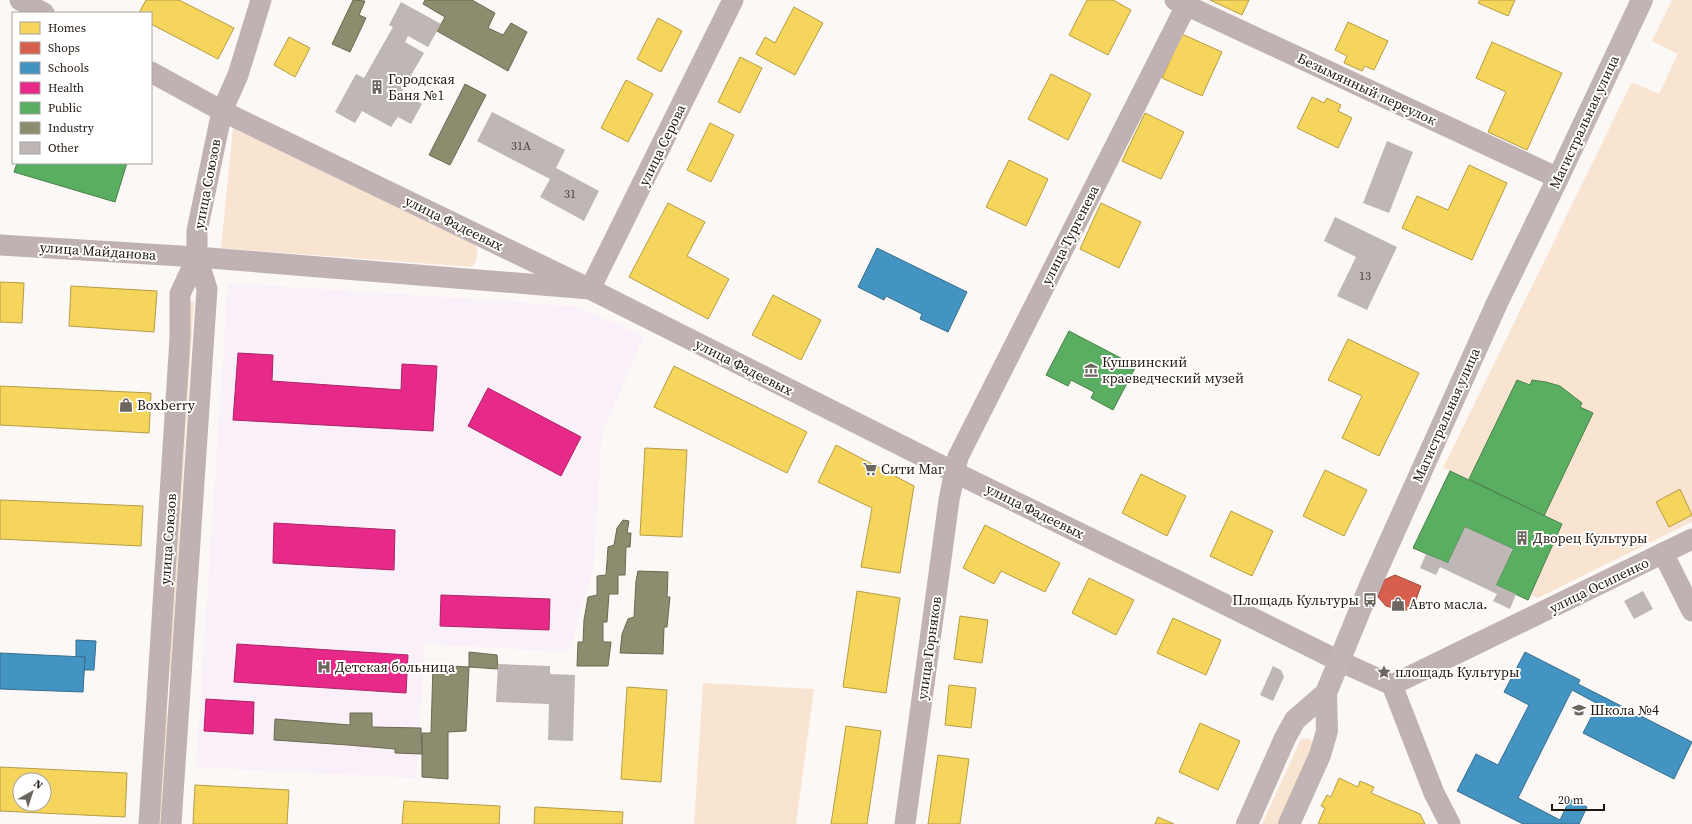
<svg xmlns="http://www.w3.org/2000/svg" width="1692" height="824" viewBox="0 0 1692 824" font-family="'Source Serif 4',serif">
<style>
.medical{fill:#faf0f9}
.green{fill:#f9e4d2}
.homes{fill:#f6d55c;stroke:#b69c45;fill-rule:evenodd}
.shops{fill:#d6604d;stroke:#9f4a3a}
.schools{fill:#4393c3;stroke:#386e8d}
.health{fill:#e7298a;stroke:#ab2465}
.public{fill:#5aae61;stroke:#498148}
.industry{fill:#8c8c6e;stroke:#6c6951}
.building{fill:#bfb7b5}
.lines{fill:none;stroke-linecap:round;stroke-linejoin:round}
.minor{stroke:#c0b2b2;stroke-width:21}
.major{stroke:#c0b4b4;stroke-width:22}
.labels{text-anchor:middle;stroke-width:4;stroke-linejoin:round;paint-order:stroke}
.number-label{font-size:12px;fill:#483f38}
.poi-label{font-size:14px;fill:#20170e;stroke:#fff;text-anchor:start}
.street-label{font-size:14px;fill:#20170e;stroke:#fff}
</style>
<rect width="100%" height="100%" fill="#fbf8f6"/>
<polygon class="medical" points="228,283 505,301 579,307 643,337 602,434 593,570 569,652 425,644 416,778 196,767"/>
<g class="green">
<path d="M1672,0H1692V522L1538,598L1530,595L1562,524L1544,516L1592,413L1580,407L1582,403C1565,389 1554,383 1532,380L1530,385L1517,380L1469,479L1443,468L1632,82L1659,94L1678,54L1652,41Z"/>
<path d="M233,128L475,245C479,255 478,259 472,267L221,248Z"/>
<polygon points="194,301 171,671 165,672 189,302"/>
<polygon points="703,683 814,689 796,824 694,824"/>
<polygon points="168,713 163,824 157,824 162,714"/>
<polygon points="1308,738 1315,744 1279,824 1262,824 1301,739"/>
</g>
<g class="homes">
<polygon points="146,0 179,0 234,28 218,59 151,24 151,13 139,13"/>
<polygon points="1087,0 1113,0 1131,10 1108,55 1069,35"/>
<polygon points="1210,0 1249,0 1242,15"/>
<polygon points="1480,0 1515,0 1508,16 1478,3"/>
<polygon points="794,7 823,23 795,75 756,54 765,37 775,43"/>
<polygon points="658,18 682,31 661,72 637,59"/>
<polygon points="1348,22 1388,41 1374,70 1365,66 1362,71 1344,63 1347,56 1335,50"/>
<polygon points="1182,34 1222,52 1202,96 1162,78"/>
<polygon points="289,37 310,48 295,77 274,65"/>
<polygon points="1492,42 1562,73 1527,150 1488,132 1506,92 1476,78"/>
<polygon points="740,57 762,68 740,113 718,102"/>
<polygon points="1051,74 1091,94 1068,140 1028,119"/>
<polygon points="626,80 653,94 628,142 601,128"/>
<polygon points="1312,97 1324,103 1327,98 1341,105 1338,111 1352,118 1338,148 1297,128"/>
<polygon points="1145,113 1184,132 1161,179 1122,161"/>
<polygon points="710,123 734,135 711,182 687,170"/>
<polygon points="1009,160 1048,179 1026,226 986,207"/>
<polygon points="1469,165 1507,183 1472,260 1402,228 1417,196 1448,210"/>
<polygon points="668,203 705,222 687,256 729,279 708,319 629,277"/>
<polygon points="1101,203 1141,222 1119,268 1080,249"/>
<polygon points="0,282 24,283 22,323 0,322"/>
<polygon points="71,286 157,291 154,332 69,326"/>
<polygon points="773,295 821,320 801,360 752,335"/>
<polygon points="1348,339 1419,373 1379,456 1342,438 1362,396 1328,380"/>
<polygon points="674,366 807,432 787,473 654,407"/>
<polygon points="0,386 151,393 149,433 0,425"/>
<polygon points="836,445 914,486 900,573 861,567 872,508 818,482"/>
<polygon points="645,448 687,450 682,537 640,535"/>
<polygon points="1325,470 1367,490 1344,536 1303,516"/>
<polygon points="1141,474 1186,496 1167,536 1122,513"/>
<polygon points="1680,489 1692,515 1669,527 1656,502"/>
<polygon points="0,500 143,506 141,546 0,539"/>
<polygon points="1231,511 1273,531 1252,576 1210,556"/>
<polygon points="985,525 1060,563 1045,592 1001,571 994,584 963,568"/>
<polygon points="1089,578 1134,600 1116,635 1072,613"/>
<polygon points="857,591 900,598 886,693 843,687"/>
<polygon points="960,616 988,620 982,663 954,659"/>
<polygon points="1173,618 1221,640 1206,675 1157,653"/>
<polygon points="949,685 976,688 971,728 945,725"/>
<polygon points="627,687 667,690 661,782 621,779"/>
<polygon points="1200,723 1240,741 1218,790 1179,772"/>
<polygon points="846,726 881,731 867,824 831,824"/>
<polygon points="938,755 969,759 960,824 928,824"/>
<path d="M0,767L127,773L125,817L0,811ZM20,780H44V804H20Z"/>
<polygon points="1339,778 1358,787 1360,781 1374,787 1371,793 1420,814 1425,824 1318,824 1325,808 1321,806 1327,795 1331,797"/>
<polygon points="195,785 289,790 287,824 193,824"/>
<polygon points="404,801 500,806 499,824 402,824"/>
<polygon points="535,807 623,812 622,824 534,824"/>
<polygon points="1158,817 1174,824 1155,824"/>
</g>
<polygon class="shops" points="1395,575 1421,586 1412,610 1400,610 1386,606 1378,597 1384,580"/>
<g class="schools">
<polygon points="877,248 967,292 948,332 920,319 922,314 886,296 884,300 858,287"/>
<polygon points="76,640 96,641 94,670 84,670 85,657 76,657"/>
<polygon points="1525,652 1580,680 1578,684 1692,742 1674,779 1583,733 1598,704 1572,690 1518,798 1560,820 1570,799 1587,807 1579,824 1523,824 1457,791 1476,754 1498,765 1529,705 1504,692"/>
<polygon points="0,653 85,657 83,692 0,689"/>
</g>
<g class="health">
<polygon points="238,353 273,355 272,381 401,390 402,364 437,366 433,431 233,420"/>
<polygon points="488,388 581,437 561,476 468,426"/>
<polygon points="274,523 395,530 394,570 273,563"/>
<polygon points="441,595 550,599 549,630 440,626"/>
<polygon points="237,644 408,655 406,693 234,682"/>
<polygon points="206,699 254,702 253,734 204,731"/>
</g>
<g class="public">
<polygon points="17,163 127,163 115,202 14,172"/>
<polygon points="1069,331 1136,366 1113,410 1091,398 1094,392 1071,380 1068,386 1046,375"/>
<polygon points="1517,380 1530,385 1532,380 1546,382 1560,386 1582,403 1580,407 1593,413 1544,516 1469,479"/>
<polygon points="1450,471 1562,524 1528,600 1496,585 1513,549 1465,527 1448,563 1413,548"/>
</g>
<g class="industry">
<polygon points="353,0 365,1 359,15 366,18 350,52 332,44"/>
<polygon points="425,0 472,0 495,13 488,28 503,35 511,23 527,32 508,71 437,31 445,17 423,4"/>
<polygon points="465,84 486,95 450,165 429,155"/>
<polygon points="623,520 629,521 627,533 631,533 630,547 626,547 625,575 618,575 618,594 609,594 607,622 603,622 603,642 611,642 608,666 577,666 578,642 583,642 584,620 588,597 597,595 597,576 606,575 608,547 614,545 617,528"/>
<polygon points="638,571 668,572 667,597 670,597 667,627 664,627 663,654 620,653 622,634 628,619 634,617 636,581"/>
<polygon points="469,652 497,655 498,669 469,667"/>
<polygon points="433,665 469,667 466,731 448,732 448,779 422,777 422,733 431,733"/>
<polygon points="350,713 372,713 372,727 421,728 422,754 395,753 395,749 348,745 274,740 275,719 350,725"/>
</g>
<g class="building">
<polygon points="401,2 441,24 428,47 408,36 405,42 424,53 399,96 407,100 409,96 422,104 411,124 398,117 391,127 362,111 355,123 335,112 356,74 364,78 393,27 389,25"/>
<polygon points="492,112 565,150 556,168 599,191 584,221 540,197 550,179 477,141"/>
<polygon points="1387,141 1413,152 1389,213 1363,203"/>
<polygon points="1335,217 1397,247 1367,310 1337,296 1356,257 1324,241"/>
<polygon points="1465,527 1513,549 1496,585 1516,594 1510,609 1493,601 1497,594 1440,567 1436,575 1420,568 1426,554 1448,563"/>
<polygon points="1643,591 1653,609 1634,619 1624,601"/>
<polygon points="498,664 550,666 550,674 575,675 573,741 548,740 549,704 496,702"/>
<polygon points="1273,666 1281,670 1284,677 1273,701 1260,695"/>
</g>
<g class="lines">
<g class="minor">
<polyline points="20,0 44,13"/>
<polyline points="1175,0 1558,178"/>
<polyline points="151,72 222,111 590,289 954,472 1180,582 1339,661 1392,685 1692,539"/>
<polyline points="0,245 197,257 590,289 733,0"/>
<polyline points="1663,553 1692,611"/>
<polyline points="1392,685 1434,793 1450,824"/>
<polyline points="149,824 180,338 180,294 197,257"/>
<polyline points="171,824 207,289 197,257 197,231 222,111 238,75 261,0"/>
<polyline points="905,824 949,500 958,457 1189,0"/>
</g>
<g class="major">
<polyline points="1247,824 1285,738 1295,720 1326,693 1372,581 1497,303 1558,178 1642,0"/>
<polyline points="1289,824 1320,755 1327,731 1326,693"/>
</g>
</g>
<defs>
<symbol id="building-bare" viewBox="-9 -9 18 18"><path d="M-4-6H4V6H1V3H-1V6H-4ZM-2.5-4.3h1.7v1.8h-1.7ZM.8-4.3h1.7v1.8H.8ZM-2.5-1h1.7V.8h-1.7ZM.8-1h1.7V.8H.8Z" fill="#6d665f" stroke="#fff" stroke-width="2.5" paint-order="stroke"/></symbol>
<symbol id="museum-bare" viewBox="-9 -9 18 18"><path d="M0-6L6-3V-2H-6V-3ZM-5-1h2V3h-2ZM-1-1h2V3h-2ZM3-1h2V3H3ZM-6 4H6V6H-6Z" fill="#6d665f" stroke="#fff" stroke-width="2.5" paint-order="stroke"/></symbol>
<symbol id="shop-bare" viewBox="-9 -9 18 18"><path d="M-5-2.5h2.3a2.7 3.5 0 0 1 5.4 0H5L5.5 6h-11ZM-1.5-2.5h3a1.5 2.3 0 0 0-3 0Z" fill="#6d665f" stroke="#fff" stroke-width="2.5" paint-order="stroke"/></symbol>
<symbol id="supermarket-bare" viewBox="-9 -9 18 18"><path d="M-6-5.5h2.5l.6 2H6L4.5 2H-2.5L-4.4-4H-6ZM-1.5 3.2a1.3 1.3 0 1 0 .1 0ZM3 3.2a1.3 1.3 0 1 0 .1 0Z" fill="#6d665f" stroke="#fff" stroke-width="2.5" paint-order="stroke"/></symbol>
<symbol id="bus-bare" viewBox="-9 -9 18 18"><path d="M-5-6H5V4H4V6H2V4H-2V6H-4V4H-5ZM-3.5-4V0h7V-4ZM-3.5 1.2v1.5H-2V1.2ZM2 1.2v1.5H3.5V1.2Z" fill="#6d665f" stroke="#fff" stroke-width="2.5" paint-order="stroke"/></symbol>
<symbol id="hospital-bare" viewBox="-9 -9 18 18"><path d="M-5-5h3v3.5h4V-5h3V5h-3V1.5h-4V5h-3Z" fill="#6d665f" stroke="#fff" stroke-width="2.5" paint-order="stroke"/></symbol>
<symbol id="sight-bare" viewBox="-9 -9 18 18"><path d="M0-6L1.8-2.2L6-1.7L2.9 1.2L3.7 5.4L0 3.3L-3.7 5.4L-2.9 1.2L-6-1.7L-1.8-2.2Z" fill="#6d665f" stroke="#fff" stroke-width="2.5" paint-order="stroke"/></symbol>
<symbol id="school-bare" viewBox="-9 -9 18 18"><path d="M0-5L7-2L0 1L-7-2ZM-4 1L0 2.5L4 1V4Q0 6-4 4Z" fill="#6d665f" stroke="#fff" stroke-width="2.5" paint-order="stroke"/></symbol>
</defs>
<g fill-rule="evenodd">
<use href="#building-bare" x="367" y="77" width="20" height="20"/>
<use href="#museum-bare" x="1081" y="360" width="20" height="20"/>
<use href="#shop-bare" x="116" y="395" width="20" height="20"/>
<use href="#supermarket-bare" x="860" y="459" width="20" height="20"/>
<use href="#building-bare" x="1512" y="528" width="20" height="20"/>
<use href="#bus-bare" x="1360" y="590" width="20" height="20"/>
<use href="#shop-bare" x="1388" y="594" width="20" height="20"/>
<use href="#hospital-bare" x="314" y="657" width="20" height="20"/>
<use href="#sight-bare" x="1374" y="662" width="20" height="20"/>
<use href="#school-bare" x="1569" y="700" width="20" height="20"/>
</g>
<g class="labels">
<g class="number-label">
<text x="521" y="150">31А</text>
<text x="570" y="198">31</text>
<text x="1365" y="280">13</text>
</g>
<g class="poi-label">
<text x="388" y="84">Городская<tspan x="388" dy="16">Баня №1</tspan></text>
<text x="1102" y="367">Кушвинский<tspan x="1102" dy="16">краеведческий музей</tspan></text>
<text x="137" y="410">Boxberry</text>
<text x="881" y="474">Сити Маг</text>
<text x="1533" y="543">Дворец Культуры</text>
<text x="1359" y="605" text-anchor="end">Площадь Культуры</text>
<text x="1409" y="609">Авто масла.</text>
<text x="335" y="672">Детская больница</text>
<text x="1395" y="677">площадь Культуры</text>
<text x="1590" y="715">Школа №4</text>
</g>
<g class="street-label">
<text transform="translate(1367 89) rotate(25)" y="5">Безымянный переулок</text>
<text transform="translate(1584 122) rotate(-65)" y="5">Магистральная улица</text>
<text transform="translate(662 145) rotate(-64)" y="5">улица Серова</text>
<text transform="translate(207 184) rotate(-79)" y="5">улица Союзов</text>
<text transform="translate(454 223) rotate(26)" y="5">улица Фадеевых</text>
<text transform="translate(1070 235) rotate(-63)" y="5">улица Тургенева</text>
<text transform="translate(98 251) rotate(4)" y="5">улица Майданова</text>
<text transform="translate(744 367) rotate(27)" y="5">улица Фадеевых</text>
<text transform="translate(1446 415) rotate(-66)" y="5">Магистральная улица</text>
<text transform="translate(1035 511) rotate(26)" y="5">улица Фадеевых</text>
<text transform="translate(168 539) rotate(-86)" y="5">улица Союзов</text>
<text transform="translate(1599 585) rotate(-26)" y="5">улица Осипенко</text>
<text transform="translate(929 648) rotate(-82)" y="5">улица Горняков</text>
</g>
</g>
<rect x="12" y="12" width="140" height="152" fill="#ffffff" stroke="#a6a29f"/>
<rect x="20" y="22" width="20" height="12" fill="#f6d55c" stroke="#a6a29f"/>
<text x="48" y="32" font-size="12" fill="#20170e">Homes</text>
<rect x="20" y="42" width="20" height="12" fill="#d6604d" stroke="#a6a29f"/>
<text x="48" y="52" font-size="12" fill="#20170e">Shops</text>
<rect x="20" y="62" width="20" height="12" fill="#4393c3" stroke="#a6a29f"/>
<text x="48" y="72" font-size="12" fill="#20170e">Schools</text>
<rect x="20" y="82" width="20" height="12" fill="#e7298a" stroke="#a6a29f"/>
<text x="48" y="92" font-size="12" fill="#20170e">Health</text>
<rect x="20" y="102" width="20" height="12" fill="#5aae61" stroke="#a6a29f"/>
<text x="48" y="112" font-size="12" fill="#20170e">Public</text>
<rect x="20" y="122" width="20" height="12" fill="#8c8c6e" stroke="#a6a29f"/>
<text x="48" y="132" font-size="12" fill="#20170e">Industry</text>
<rect x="20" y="142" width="20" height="12" fill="#bfb7b5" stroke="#a6a29f"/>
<text x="48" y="152" font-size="12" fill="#20170e">Other</text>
<g transform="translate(32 792) rotate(39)"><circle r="19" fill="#ffffff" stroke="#a6a29f"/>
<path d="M0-3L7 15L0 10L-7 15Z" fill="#6d665f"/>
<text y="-6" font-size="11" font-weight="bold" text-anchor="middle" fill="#20170e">N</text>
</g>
<path d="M1552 804v6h52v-6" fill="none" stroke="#20170e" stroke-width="2"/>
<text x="1558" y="804" font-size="12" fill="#20170e" stroke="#ffffff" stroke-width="3" paint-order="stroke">20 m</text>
</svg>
